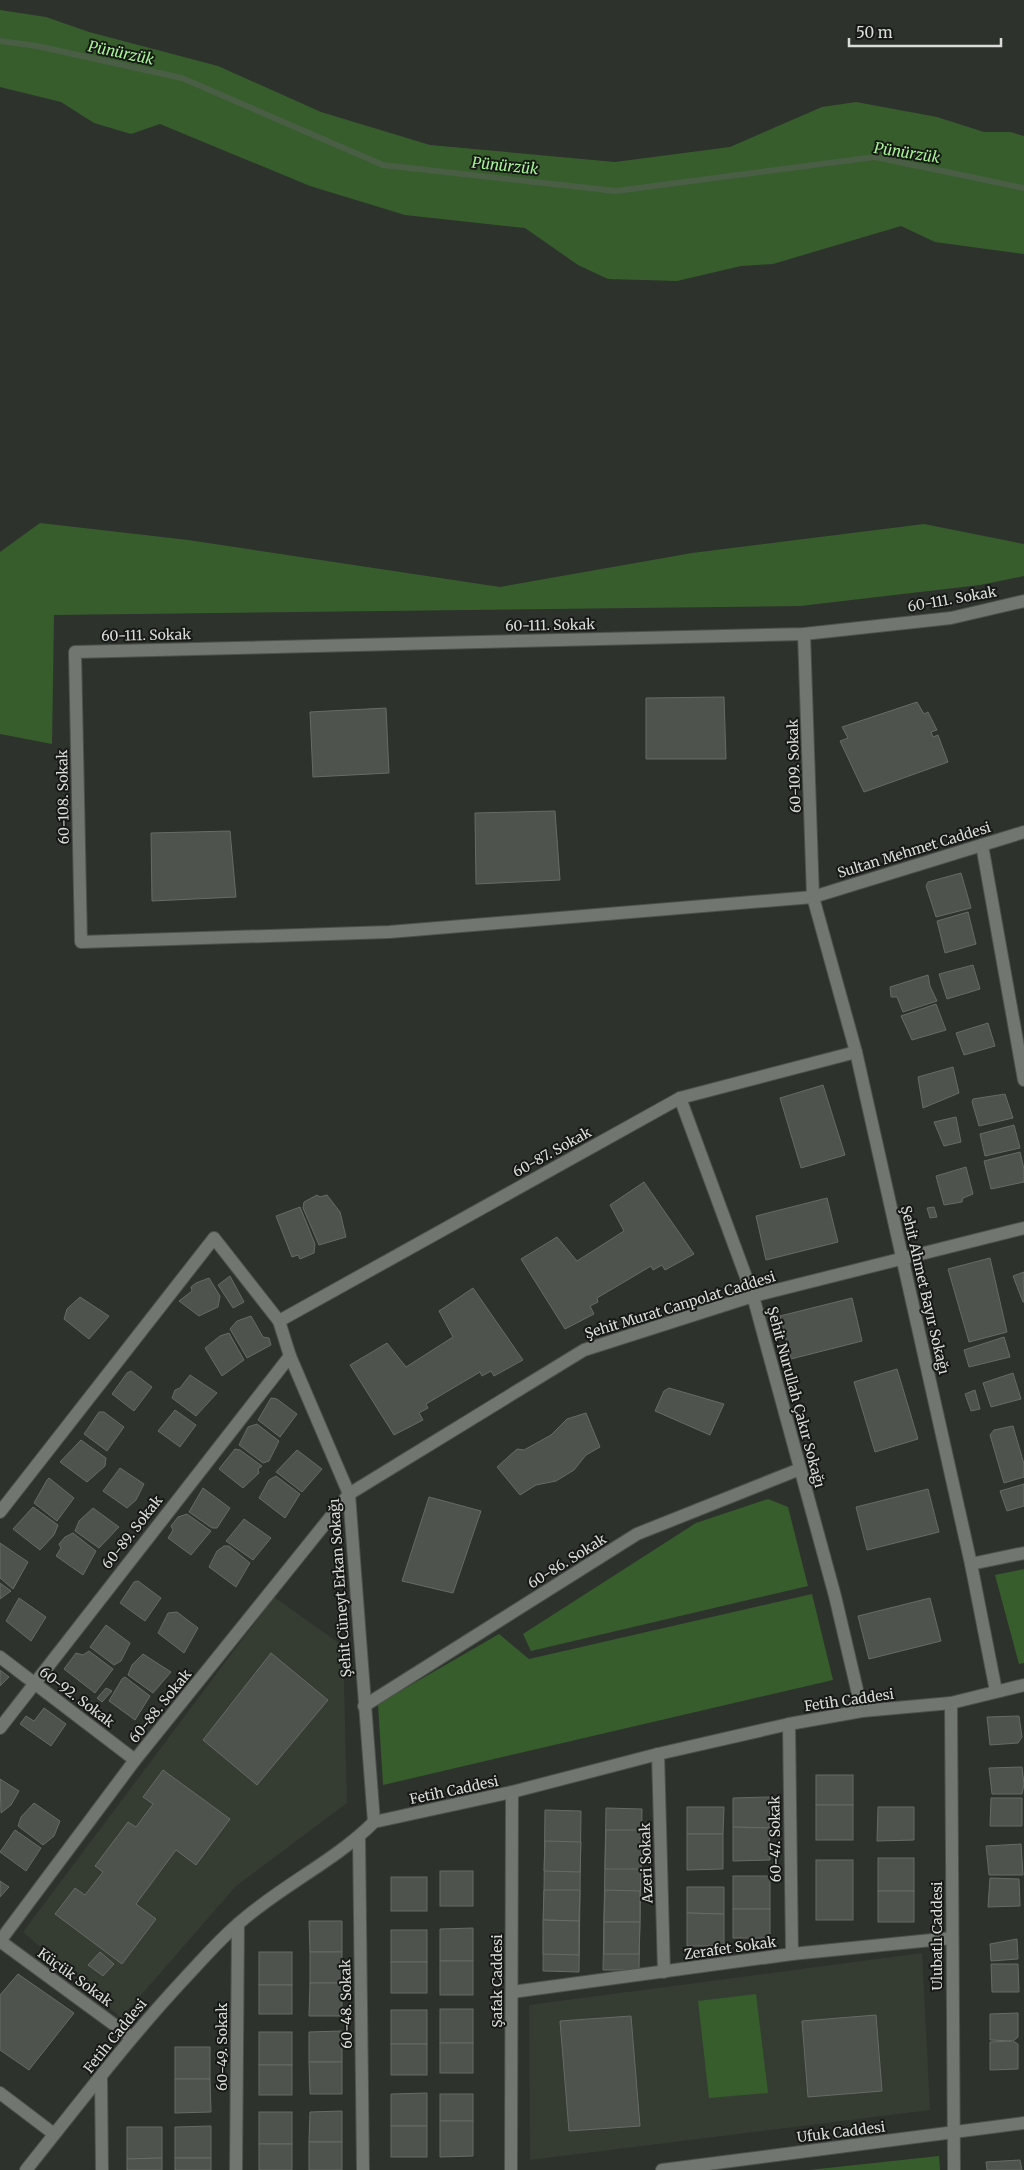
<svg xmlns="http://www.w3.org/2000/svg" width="1024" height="2170" viewBox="0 0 1024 2170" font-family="Merriweather,serif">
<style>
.built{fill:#353d33}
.green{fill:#375d2d}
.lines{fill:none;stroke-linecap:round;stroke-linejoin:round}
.stream{stroke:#495e44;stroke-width:6}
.building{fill:#4e534d;stroke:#666b65}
.minor-casing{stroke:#4d514c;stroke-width:14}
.minor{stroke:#717670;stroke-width:12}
.labels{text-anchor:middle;stroke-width:4;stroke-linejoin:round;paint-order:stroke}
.street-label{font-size:14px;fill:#daddd9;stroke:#171917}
.water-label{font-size:15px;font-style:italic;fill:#a6f494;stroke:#171917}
</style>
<rect width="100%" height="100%" fill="#2e322d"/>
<g class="built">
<polygon points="274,1597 343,1646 347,1803 236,1886 121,2018 23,1932"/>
<polygon points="922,1953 930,2110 530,2160 529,2005"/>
</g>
<g class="green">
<polygon points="0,10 46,17 89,32 218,66 321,112 430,145 615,162 730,147 822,107 856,102 937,117 984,132 1010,132 1024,136 1024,254 935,242 901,226 773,264 741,266 677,281 608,279 578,265 525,228 405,215 310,186 160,124 131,134 94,123 61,102 0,87"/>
<polygon points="40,523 188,540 500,587 692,553 924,524 1024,544 1024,576 980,585 800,606 54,615 52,744 0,734 0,552"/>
<polygon points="768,1499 788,1507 808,1586 531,1651 523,1634 696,1523"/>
<polygon points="1024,1569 1024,1663 1019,1664 995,1575"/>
<polygon points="812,1594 833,1680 383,1785 378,1704 499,1634 529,1659"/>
<polygon points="756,1994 768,2093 709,2098 698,2001"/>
<polygon points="939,2156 940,2170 809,2170"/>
</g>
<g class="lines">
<polyline class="stream" points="0,41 37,46 182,78 383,165 616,191 875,157 1024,188"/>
</g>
<g class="building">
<polygon points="724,697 726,759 646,759 646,698"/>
<polygon points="917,702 924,714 928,712 937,730 931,732 933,737 938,735 948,762 864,792 840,741 848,738 842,727"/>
<polygon points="386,708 389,773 313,777 310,712"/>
<polygon points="555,811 560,880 476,884 475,813"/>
<polygon points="230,831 236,897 152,901 151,833"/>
<polygon points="961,873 971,908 936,917 926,886 928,882"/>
<polygon points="968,912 976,944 945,953 937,921"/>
<polygon points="973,965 980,989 947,999 939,974"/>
<polygon points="928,975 930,986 937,1001 903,1012 897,997 891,997 890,987"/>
<polygon points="936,1004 946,1030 912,1040 901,1016"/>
<polygon points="988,1023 995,1046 964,1055 956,1033"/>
<polygon points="953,1067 959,1093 923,1108 918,1077"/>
<polygon points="823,1085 845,1155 801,1168 780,1098"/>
<polygon points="1005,1094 1013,1118 979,1126 972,1102 973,1099"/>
<polygon points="956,1117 961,1142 944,1146 934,1122"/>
<polygon points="1014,1125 1020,1148 985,1156 980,1134"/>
<polygon points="1020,1152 1024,1169 1024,1182 991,1189 984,1161"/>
<polygon points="966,1167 973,1194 963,1198 962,1202 944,1205 936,1176"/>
<polygon points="644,1182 694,1254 665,1270 662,1265 653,1270 651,1266 597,1298 598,1302 590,1306 594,1314 565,1329 521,1259 557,1237 577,1261 624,1231 610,1205"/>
<polygon points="317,1195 320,1197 327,1195 340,1212 346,1237 319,1245 303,1208 304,1202"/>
<polygon points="827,1198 838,1242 766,1260 756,1216"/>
<polygon points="300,1207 315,1244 314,1253 300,1259 298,1255 292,1257 276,1216"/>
<polygon points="934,1207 937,1217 930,1218 927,1208"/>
<polygon points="990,1258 1007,1332 969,1342 948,1269"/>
<polygon points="1024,1272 1024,1302 1023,1302 1013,1276"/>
<polygon points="230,1276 244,1302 233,1308 218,1285"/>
<polygon points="209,1278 220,1296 218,1307 199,1316 179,1301 192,1291 191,1287 196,1283"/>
<polygon points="473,1288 523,1360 494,1376 491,1371 482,1376 480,1372 426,1404 428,1408 419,1413 423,1420 394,1435 350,1365 387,1343 406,1367 453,1337 439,1311"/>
<polygon points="80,1297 109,1316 89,1339 64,1319 67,1309"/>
<polygon points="852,1298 862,1341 791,1359 780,1316"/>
<polygon points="251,1316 263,1337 269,1338 271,1345 247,1358 230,1329 237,1321"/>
<polygon points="229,1333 244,1360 222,1376 205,1348 220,1336"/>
<polygon points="1004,1337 1010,1357 969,1367 964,1350"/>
<polygon points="897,1369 918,1439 875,1452 854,1382"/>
<polygon points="131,1371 152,1387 134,1411 112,1394 127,1373"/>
<polygon points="1013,1373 1021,1399 991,1407 983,1383"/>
<polygon points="190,1375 217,1393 196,1416 172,1398 175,1390 180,1388"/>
<polygon points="669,1388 724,1404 710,1435 655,1411 664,1391"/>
<polygon points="975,1390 980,1409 971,1411 965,1394"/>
<polygon points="271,1398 277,1399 297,1414 280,1437 258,1420"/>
<polygon points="175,1410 196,1425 180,1447 158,1431"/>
<polygon points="99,1412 104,1412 124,1427 107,1451 84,1434"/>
<polygon points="586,1413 600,1447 586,1455 574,1470 556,1481 536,1485 520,1495 497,1467 517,1449 524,1450 551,1435 567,1419"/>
<polygon points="257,1424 279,1441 269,1461 263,1463 239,1445 248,1427"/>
<polygon points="1013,1426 1024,1464 1024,1477 1004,1483 990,1435 994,1430"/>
<polygon points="81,1440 106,1458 105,1466 87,1482 60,1462"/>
<polygon points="235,1449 240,1450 262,1466 258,1469 259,1473 243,1488 219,1469"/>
<polygon points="297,1450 322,1469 302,1492 276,1472"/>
<polygon points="120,1468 144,1484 136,1500 127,1508 103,1491"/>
<polygon points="276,1476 300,1494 285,1518 259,1498 269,1480"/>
<polygon points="49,1478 74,1498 57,1521 34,1503 47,1480"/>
<polygon points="1024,1484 1024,1506 1007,1511 1000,1491"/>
<polygon points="203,1488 230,1508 217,1528 212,1528 189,1512"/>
<polygon points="928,1489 939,1532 867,1550 856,1507"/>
<polygon points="429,1497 481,1511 453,1593 402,1581"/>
<polygon points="33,1507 58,1525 54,1535 40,1550 13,1529"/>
<polygon points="93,1508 119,1527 99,1548 75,1531 79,1521"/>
<polygon points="187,1514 211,1531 191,1555 168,1538 173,1530 171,1526 178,1517"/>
<polygon points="244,1519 271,1538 253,1560 226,1541"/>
<polygon points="73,1533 96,1551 83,1575 56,1556 61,1548 59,1544 65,1537"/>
<polygon points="0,1543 28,1562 13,1589 0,1578"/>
<polygon points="224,1546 229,1546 250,1563 236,1587 209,1567 217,1551"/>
<polygon points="138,1581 161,1598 145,1621 120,1603 134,1582"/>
<polygon points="0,1583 11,1591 0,1599"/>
<polygon points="19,1598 46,1617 31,1641 6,1621"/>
<polygon points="930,1598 941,1641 869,1659 858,1616"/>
<polygon points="177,1612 198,1628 184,1653 158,1633 168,1613"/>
<polygon points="106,1625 130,1643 121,1661 114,1665 90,1647"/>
<polygon points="89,1651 113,1669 95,1693 64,1669 76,1653 83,1655"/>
<polygon points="271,1653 328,1700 257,1785 203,1740"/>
<polygon points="143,1654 171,1672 153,1693 128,1675 132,1665"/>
<polygon points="0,1670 9,1677 0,1686"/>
<polygon points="125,1677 150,1696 135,1720 109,1701 122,1679"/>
<polygon points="106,1688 112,1691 102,1702 97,1698"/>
<polygon points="44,1708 66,1724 51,1746 20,1724 26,1716 34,1721"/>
<polygon points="1019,1716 1022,1737 1018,1743 990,1745 987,1717"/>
<polygon points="1022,1767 1024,1784 1022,1794 992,1794 989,1768"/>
<polygon points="163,1770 230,1819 196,1865 176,1850 136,1904 156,1919 122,1964 55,1914 75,1888 85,1895 103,1872 95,1866 128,1822 136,1827 153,1804 143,1797"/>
<rect x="816" y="1775" width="37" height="30"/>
<polygon points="0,1779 19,1791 11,1805 1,1813"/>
<polygon points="770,1797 769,1828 733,1827 733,1798"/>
<polygon points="991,1798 1022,1798 1022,1826 990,1826"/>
<polygon points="34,1803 60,1821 54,1836 43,1845 18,1826 21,1817"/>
<rect x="816" y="1805" width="37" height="35"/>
<polygon points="687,1807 724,1807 723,1834 687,1834"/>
<polygon points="878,1807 914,1807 914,1840 877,1841"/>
<polygon points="606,1808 642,1809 639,1970 603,1970"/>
<polygon points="545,1810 581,1811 579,1972 543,1971"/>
<polygon points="733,1827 769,1828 770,1860 733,1861"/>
<polygon points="15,1830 41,1848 26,1871 0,1852"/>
<polygon points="606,1830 641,1830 641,1869 605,1869"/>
<polygon points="687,1834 723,1834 723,1869 687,1870"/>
<polygon points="545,1841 581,1842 580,1872 544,1871"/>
<polygon points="1021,1844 1023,1875 989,1875 986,1846"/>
<rect x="878" y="1858" width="36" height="33"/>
<rect x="816" y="1860" width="37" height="60"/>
<rect x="440" y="1871" width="33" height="35"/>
<rect x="733" y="1876" width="37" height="33"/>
<rect x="391" y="1877" width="36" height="34"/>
<polygon points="990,1878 1019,1879 1020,1906 988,1907"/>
<polygon points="0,1881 9,1887 0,1897"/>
<polygon points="687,1887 724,1887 724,1914 687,1913"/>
<polygon points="544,1890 580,1890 579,1921 543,1920"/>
<polygon points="605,1890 640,1891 640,1922 604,1922"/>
<rect x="878" y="1891" width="36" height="31"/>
<rect x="733" y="1909" width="37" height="29"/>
<polygon points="687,1913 724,1914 724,1946 687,1946"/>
<polygon points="543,1920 579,1921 579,1955 543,1954"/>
<polygon points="309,1921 342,1921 342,1952 310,1952"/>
<polygon points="604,1922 640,1922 639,1954 604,1954"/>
<polygon points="473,1928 473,1961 440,1961 440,1929"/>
<rect x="391" y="1930" width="36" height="32"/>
<polygon points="1017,1939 1018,1959 991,1961 990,1944"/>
<polygon points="100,1952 114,1964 103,1976 88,1965"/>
<rect x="259" y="1952" width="33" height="33"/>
<rect x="310" y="1952" width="32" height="31"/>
<rect x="440" y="1961" width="33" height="34"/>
<rect x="391" y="1962" width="36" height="31"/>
<polygon points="991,1964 1018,1964 1019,1992 992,1992"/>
<polygon points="18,1974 74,2013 29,2070 0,2050 0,1995"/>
<polygon points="310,1983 342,1983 342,2016 309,2016"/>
<rect x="259" y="1985" width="33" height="29"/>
<rect x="440" y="2009" width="33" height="34"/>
<rect x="391" y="2010" width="36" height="34"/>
<polygon points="1018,2013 1018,2037 1013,2041 1018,2044 1018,2069 990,2070 990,2042 1012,2041 990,2040 990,2014"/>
<polygon points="876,2015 882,2091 808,2097 802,2021"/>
<polygon points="631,2016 640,2126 569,2131 560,2021"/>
<polygon points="342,2031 342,2062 309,2062 309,2032"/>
<rect x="259" y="2032" width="33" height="33"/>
<rect x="440" y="2043" width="33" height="30"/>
<rect x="391" y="2044" width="36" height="31"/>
<rect x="175" y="2047" width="35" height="32"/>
<polygon points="309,2062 342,2062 342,2094 310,2094"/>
<rect x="259" y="2065" width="33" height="30"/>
<polygon points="175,2079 210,2079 211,2112 175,2113"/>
<polygon points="427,2093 427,2126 391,2126 391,2094"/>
<rect x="440" y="2094" width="33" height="27"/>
<polygon points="342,2111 342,2142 309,2142 310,2112"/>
<rect x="259" y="2112" width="33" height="32"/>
<polygon points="440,2121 473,2121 473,2156 440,2157"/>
<polygon points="211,2126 211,2158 175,2158 175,2127"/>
<rect x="391" y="2126" width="36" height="31"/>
<polygon points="127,2127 162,2127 162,2158 127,2159"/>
<rect x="309" y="2142" width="33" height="28"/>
<rect x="259" y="2144" width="33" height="26"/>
<polygon points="162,2158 162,2170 127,2170 127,2159"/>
<rect x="175" y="2158" width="36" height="12"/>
<polygon points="1020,2160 1022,2170 987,2170 986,2162"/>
</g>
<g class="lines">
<defs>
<g id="minor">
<polyline points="1024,601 951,618 804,634 75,652 81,942 389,932 813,897 1024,832"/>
<polyline points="804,634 813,897 856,1052 971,1564 996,1691"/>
<polyline points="982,845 1024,1080"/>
<polyline points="680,1098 753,1296 835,1596 862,1711"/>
<polyline points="279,1321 680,1098 856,1052"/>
<polyline points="0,1512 214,1238 279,1321 290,1356 349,1494 374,1822"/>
<polyline points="971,1564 1024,1553"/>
<polyline points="0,1657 135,1760"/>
<polyline points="951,1703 954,2170"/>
<polyline points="364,1706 637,1534 800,1469"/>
<polyline points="789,1724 792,1954"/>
<polyline points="0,1728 290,1356"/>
<polyline points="658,1754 664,1972"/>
<polyline points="359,1837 363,2170"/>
<polyline points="0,1941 135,1760 349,1494 584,1350 753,1296 1024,1228"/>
<polyline points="0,1941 131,2037"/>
<polyline points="512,1992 792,1954 952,1938"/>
<polyline points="101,2077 102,2170"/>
<polyline points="0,2093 54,2134"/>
<path d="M26,2170C78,2105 128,2039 185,1978C202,1960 219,1940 238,1924C280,1886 334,1862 374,1822L512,1792L658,1754L789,1724L862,1711L951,1703L1024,1685"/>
<polyline points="236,2170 238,1924"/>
<polyline points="511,2170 512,1792"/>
<polyline points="662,2170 1024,2123"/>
</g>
</defs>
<use href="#minor" class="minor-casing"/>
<use href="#minor" class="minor"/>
</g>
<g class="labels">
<g class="street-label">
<text transform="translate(952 599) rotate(-10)" y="5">60-111. Sokak</text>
<text transform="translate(550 625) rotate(-1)" y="5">60-111. Sokak</text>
<text transform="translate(146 635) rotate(-1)" y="5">60-111. Sokak</text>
<text transform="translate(794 766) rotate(-92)" y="5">60-109. Sokak</text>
<text transform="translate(63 797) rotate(-91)" y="5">60-108. Sokak</text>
<text transform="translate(914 850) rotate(-17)" y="5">Sultan Mehmet Caddesi</text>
<text transform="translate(552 1152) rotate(-29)" y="5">60-87. Sokak</text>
<text transform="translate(925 1290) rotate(77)" y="5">Şehit Ahmet Bayır Sokağı</text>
<text transform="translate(680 1305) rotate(-17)" y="5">Şehit Murat Canpolat Caddesi</text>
<text transform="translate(796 1397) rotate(75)" y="5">Şehit Nurullah Çakır Sokağı</text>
<text transform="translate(132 1532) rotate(-52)" y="5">60-89. Sokak</text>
<text transform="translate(567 1561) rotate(-32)" y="5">60-86. Sokak</text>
<text transform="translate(340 1588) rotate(-94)" y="5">Şehit Cüneyt Erkan Sokağı</text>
<text transform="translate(77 1697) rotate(37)" y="5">60-92. Sokak</text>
<text transform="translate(849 1700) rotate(-8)" y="5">Fetih Caddesi</text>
<text transform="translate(160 1706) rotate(-51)" y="5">60-88. Sokak</text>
<text transform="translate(454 1790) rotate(-12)" y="5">Fetih Caddesi</text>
<text transform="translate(775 1839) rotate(-91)" y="5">60-47. Sokak</text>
<text transform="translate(646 1863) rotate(-92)" y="5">Azeri Sokak</text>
<text transform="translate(937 1936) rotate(-90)" y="5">Ulubatlı Caddesi</text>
<text transform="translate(730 1948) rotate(-8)" y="5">Zerafet Sokak</text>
<text transform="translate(75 1977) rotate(36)" y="5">Küçük Sokak</text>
<text transform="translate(497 1981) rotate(-90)" y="5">Şafak Caddesi</text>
<text transform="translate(346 2004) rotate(-91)" y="5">60-48. Sokak</text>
<text transform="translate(115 2036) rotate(-51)" y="5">Fetih Caddesi</text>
<text transform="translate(222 2047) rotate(-90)" y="5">60-49. Sokak</text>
<text transform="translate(841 2132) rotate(-7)" y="5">Ufuk Caddesi</text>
</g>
<g class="water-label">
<text transform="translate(121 53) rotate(12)" y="5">Pünürzük</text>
<text transform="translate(907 153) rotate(9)" y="5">Pünürzük</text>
<text transform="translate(505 166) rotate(6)" y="5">Pünürzük</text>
</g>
</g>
<path d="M849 38v8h152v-8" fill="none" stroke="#daddd9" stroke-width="2.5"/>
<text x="856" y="38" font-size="15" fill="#daddd9" stroke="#171917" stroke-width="4" paint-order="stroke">50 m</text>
</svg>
